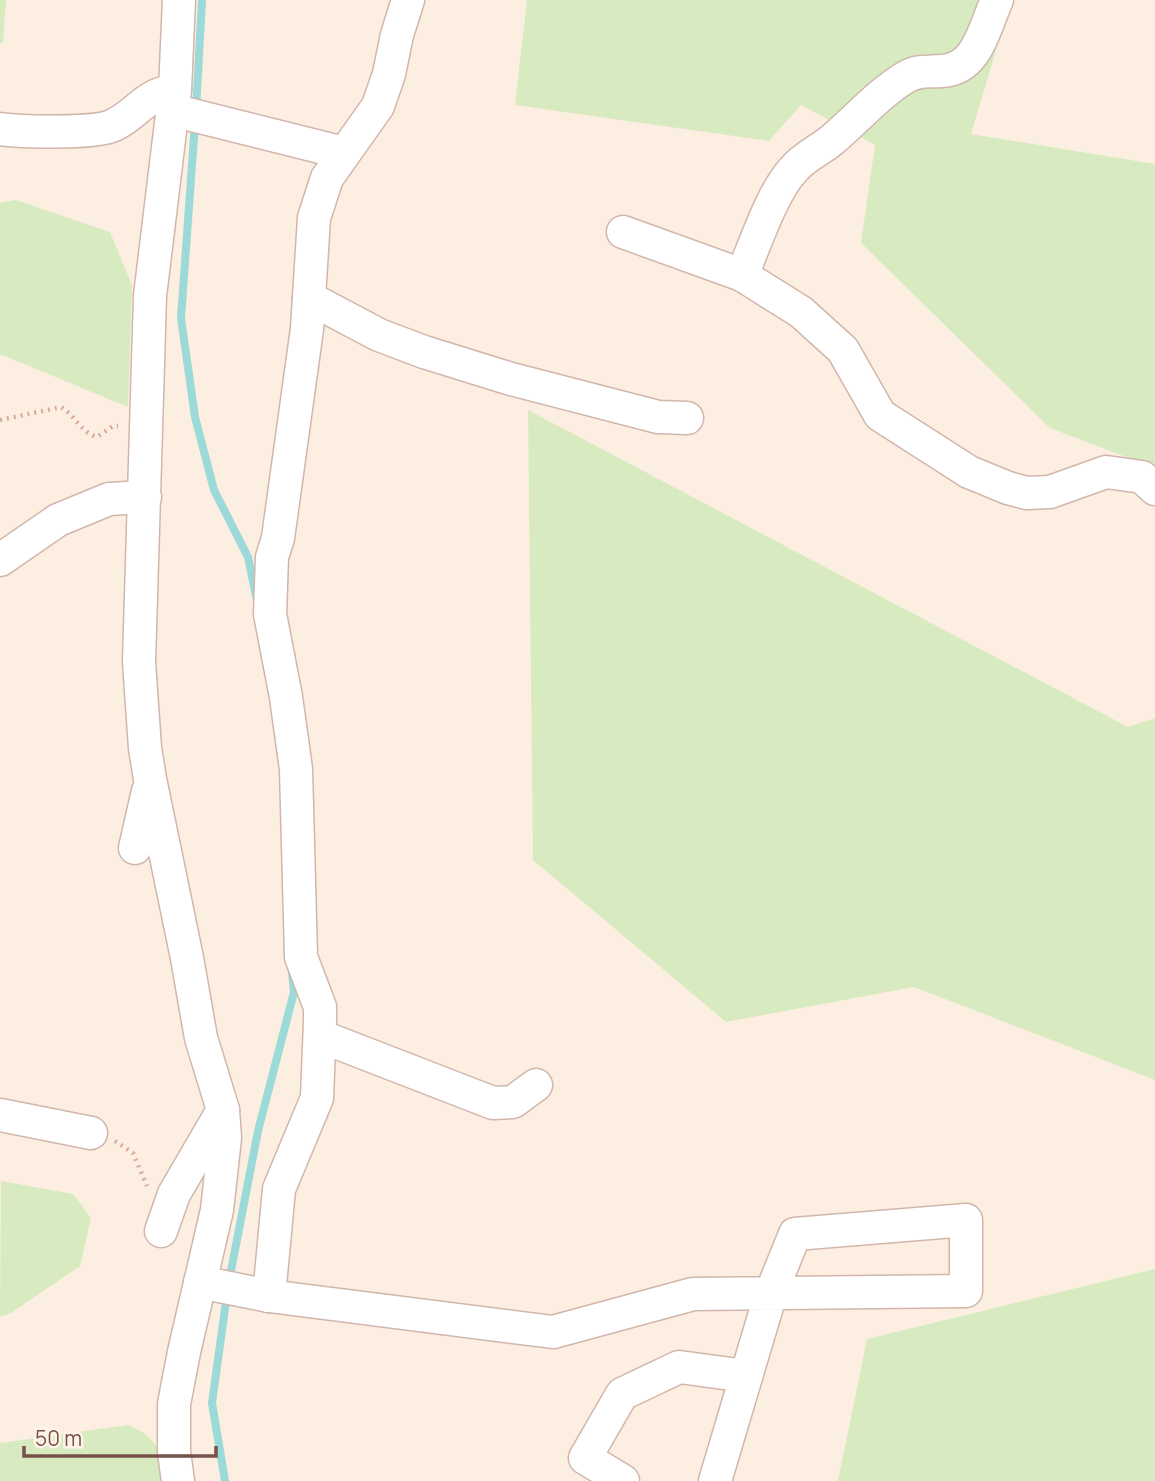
<svg xmlns="http://www.w3.org/2000/svg" width="1155" height="1481" viewBox="0 0 1155 1481" font-family="Manrope,sans-serif">
<style>
.green{fill:#d8ebc0}
.lines{fill:none;stroke-linecap:round;stroke-linejoin:round}
.stream{stroke:#9cd9d9;stroke-width:8}
.minor-casing{stroke:#d1b6ab;stroke-width:35}
.path{stroke:#d8aa9c;stroke-width:4.5;stroke-dasharray:2 5;stroke-linecap:butt}
.minor{stroke:#fff;stroke-width:32}
</style>
<rect width="100%" height="100%" fill="#fdeee2"/>
<g class="green">
<polygon points="0,0 6,0 3,43 0,43"/>
<polygon points="527,0 1011,0 971,134 1155,164 1155,468 1050,428 861,243 875,145 801,105 769,141 515,105"/>
<polygon points="16,200 110,232 132,285 128,407 0,354 0,203"/>
<polygon points="528,410 1128,727 1155,718 1155,1080 914,987 726,1022 533,860"/>
<polygon points="1,1181 73,1194 91,1218 80,1266 11,1313 0,1317"/>
<polygon points="1155,1269 1155,1481 838,1481 867,1339"/>
<polygon points="128,1425 144,1433 163,1452 169,1481 0,1481 0,1443"/>
</g>
<g class="lines">
<g class="stream">
<polyline points="196,110 202,0"/>
<polyline points="195,123 181,318 195,417 214,490 248,557 257,601"/>
<polyline points="229,1281 258,1131 294,992 292,972"/>
<polyline points="225,1481 212,1403 227,1294"/>
</g>
<defs>
<g id="minor">
<path d="M997,0C984,28 978,69 942,71C928,72 918,70 906,77C878,94 857,119 832,140C820,150 804,157 794,169C772,192 755,245 742,275L801,312L843,350L880,415L969,472L1008,488L1027,493L1050,492L1106,472L1142,477L1155,489"/>
<polyline points="172,110 344,153"/>
<path d="M0,129C22,132 96,134 114,125C139,113 143,95 175,90"/>
<polyline points="623,232 742,275"/>
<polyline points="309,298 379,335 424,352 511,379 658,417 687,418"/>
<polyline points="0,560 58,520 109,499 145,497"/>
<polyline points="135,848 148,791"/>
<polyline points="320,1036 493,1103 513,1102 536,1085"/>
<polyline points="0,1115 91,1133"/>
<polyline points="161,1231 174,1194 223,1110"/>
<polyline points="200,1282 269,1296 553,1332 693,1294 966,1291 966,1220 795,1234 771,1293 715,1481"/>
<polyline points="269,1296 279,1189 317,1098 320,1021 320,1007 301,957 296,769 286,697 270,614 272,557 278,538 307,329 314,218 327,178 378,106 389,74 397,35 408,0"/>
<polyline points="178,1481 174,1452 174,1404 184,1352 217,1210 225,1138 223,1110 201,1038 187,958 150,779 145,748 139,662 150,296 175,90 179,0"/>
<polyline points="623,1481 585,1458 622,1394 679,1367 746,1376"/>
</g>
</defs>
<use href="#minor" class="minor-casing"/>
<g class="path">
<path d="M0,420L61,407C75,415 80,432 97,437L113,426H118"/>
<polyline points="115,1141 133,1153 147,1186"/>
</g>
<use href="#minor" class="minor"/>
</g>
<path d="M24 1446v10h192v-10" fill="none" stroke="#755148" stroke-width="3.5"/>
<text x="35" y="1446" font-size="21" fill="#755148" stroke="#fff3e9" stroke-width="5" paint-order="stroke">50 m</text>
</svg>
